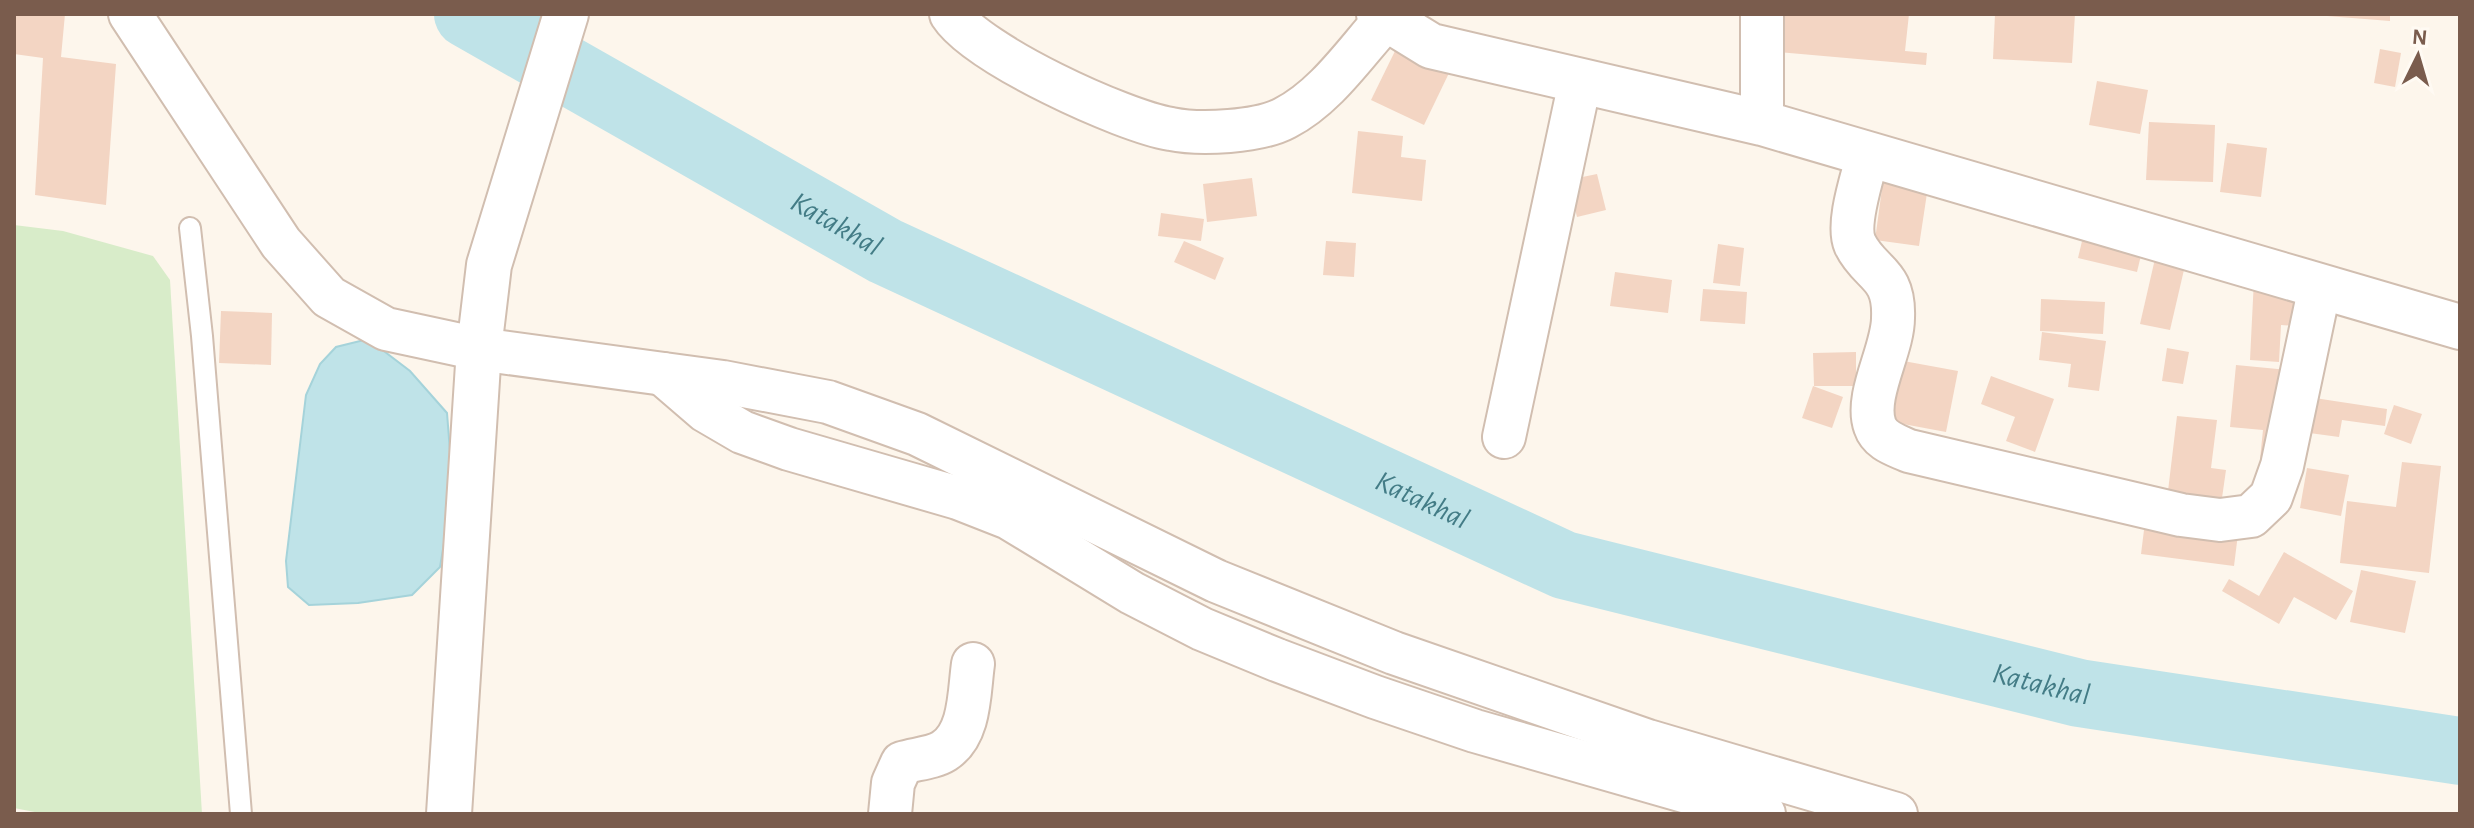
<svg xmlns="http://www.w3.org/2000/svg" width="2474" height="828" viewBox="0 0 2474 828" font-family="'Alegreya Sans',sans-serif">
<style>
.green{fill:#d8ecc9}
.water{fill:#bfe3e8;stroke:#a5d3da;stroke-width:2}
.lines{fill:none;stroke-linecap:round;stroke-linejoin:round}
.river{stroke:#bfe3e8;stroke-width:68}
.building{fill:#f3d5c3}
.service-casing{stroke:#d1beb0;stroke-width:24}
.minor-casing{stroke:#d1beb0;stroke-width:46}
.tertiary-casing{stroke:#d1beb0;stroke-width:48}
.service{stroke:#fff;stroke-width:20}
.minor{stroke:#fff;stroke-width:42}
.tertiary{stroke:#fff;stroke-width:44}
.labels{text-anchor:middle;stroke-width:8;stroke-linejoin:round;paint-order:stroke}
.water-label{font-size:30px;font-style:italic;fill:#437c86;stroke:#fffaf3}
</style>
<rect width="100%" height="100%" fill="#fdf6ec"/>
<polygon class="green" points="14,225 63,231 153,256 170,280 202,814 45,814 14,808"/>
<polygon class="water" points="368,339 410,371 447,413 453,490 440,567 412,595 358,603 309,605 288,587 286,561 306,395 320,364 336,347"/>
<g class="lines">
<path class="river" id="s1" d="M468,14L885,251L1564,565L2079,693L2460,751"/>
</g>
<g class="building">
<polygon points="14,14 65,14 61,57 116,64 106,205 35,195 43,58 14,54"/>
<polygon points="1780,14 1909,14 1905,51 1927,53 1926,65 1777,52"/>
<polygon points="1995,14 2075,14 2072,63 1993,59"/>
<polygon points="2327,14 2390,14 2390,21 2327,16"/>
<polygon points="1396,49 1449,73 1424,125 1371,100"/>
<polygon points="2380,49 2401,53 2395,87 2374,83"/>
<polygon points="2097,81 2148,90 2140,134 2089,125"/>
<polygon points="2149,122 2215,125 2213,182 2146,180"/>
<polygon points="1358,131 1403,136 1401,157 1426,160 1422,201 1352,193"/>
<polygon points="2227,143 2267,148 2261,197 2220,192"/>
<polygon points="1597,174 1606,210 1577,217 1568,180"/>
<polygon points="1884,174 1929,180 1919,246 1875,240"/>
<polygon points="1252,178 1257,216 1207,222 1203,184"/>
<polygon points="1161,213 1204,219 1201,241 1158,236"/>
<polygon points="2088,216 2147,230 2137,272 2078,258"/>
<polygon points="2160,237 2190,244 2170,330 2140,324"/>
<polygon points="1184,241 1224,258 1215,280 1174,262"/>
<polygon points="1326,241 1356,243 1354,277 1323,275"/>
<polygon points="1718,244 1744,248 1740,286 1713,283"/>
<polygon points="1615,272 1672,280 1668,313 1610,306"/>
<polygon points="2254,279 2314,281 2313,327 2281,325 2279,362 2250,360"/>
<polygon points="1703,289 1747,292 1745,324 1700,321"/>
<polygon points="2041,299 2105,302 2103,334 2040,331"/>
<polygon points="221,311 272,313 271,365 219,363"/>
<polygon points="2042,332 2106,341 2099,391 2068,387 2071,364 2039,360"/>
<polygon points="2167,348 2189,352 2183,384 2162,381"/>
<polygon points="1856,352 1856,386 1814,386 1813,353"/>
<polygon points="1898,360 1958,371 1946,432 1887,421"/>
<polygon points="2236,365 2299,371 2290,462 2260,459 2263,430 2230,427"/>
<polygon points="1991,376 2054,399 2035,452 2006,441 2015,417 1981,404"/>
<polygon points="1813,386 1843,397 1832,428 1802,418"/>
<polygon points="2308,397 2387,409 2385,426 2342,420 2339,437 2302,432"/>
<polygon points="2394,405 2422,414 2411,444 2384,434"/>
<polygon points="2177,416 2217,420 2211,468 2226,470 2222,498 2168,491"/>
<polygon points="2402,462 2441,466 2429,573 2340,563 2347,501 2396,507"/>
<polygon points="2307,468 2349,475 2341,516 2300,508"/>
<polygon points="2147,506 2240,518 2234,566 2141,554"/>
<polygon points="2284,552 2353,591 2336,620 2294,597 2279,624 2222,591 2229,579 2259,596"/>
<polygon points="2361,570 2416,581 2405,633 2350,622"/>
</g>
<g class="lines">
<defs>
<polyline id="service" points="190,228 202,336 241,814"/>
<g id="minor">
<polyline points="130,14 281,243 329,297 386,329 479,349 723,382 828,402 917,434 1216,581 1394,653 1648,741 1896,814"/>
<path d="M951,14C977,54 1122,121 1171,129C1200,135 1259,132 1285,118C1326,97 1355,53 1385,20"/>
<polyline points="1762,123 1762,14"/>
<path d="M1868,154C1863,176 1846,223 1855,244C1870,275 1895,272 1893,318C1893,350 1864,396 1875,426C1880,441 1896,445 1909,451L2181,515L2220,520L2251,516L2271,497L2282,466L2320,286"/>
<polyline points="663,374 706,411 742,432 789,449 958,498 1009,518 1132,593 1202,629 1277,660 1375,697 1475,731 1764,814"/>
<polyline points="1504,437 1580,82"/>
<path d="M890,814L893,783L902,763C915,759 933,758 944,751C971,734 969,691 973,664"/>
</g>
<g id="tertiary">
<polyline points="1379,14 1431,46 1762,123 2460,327"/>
<polyline points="449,814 479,349 489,265 566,14"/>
</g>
</defs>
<use href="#service" class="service-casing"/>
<use href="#minor" class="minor-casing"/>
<use href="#tertiary" class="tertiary-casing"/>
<use href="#service" class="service"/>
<use href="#minor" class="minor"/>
<use href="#tertiary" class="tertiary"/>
</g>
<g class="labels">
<g class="water-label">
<text dy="10" stroke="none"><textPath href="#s1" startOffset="424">Katakhal</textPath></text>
<text dy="10" stroke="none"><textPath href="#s1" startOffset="1072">Katakhal</textPath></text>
<text dy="10" stroke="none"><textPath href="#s1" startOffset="1720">Katakhal</textPath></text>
</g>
</g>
<rect width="2474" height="828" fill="none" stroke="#7a5c4d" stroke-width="32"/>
<g transform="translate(2418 56) rotate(5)" stroke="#fffaf3" stroke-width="6" paint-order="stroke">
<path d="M0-6L14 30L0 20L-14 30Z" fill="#7a5c4d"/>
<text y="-12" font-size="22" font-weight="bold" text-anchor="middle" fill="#7a5c4d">N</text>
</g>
</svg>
